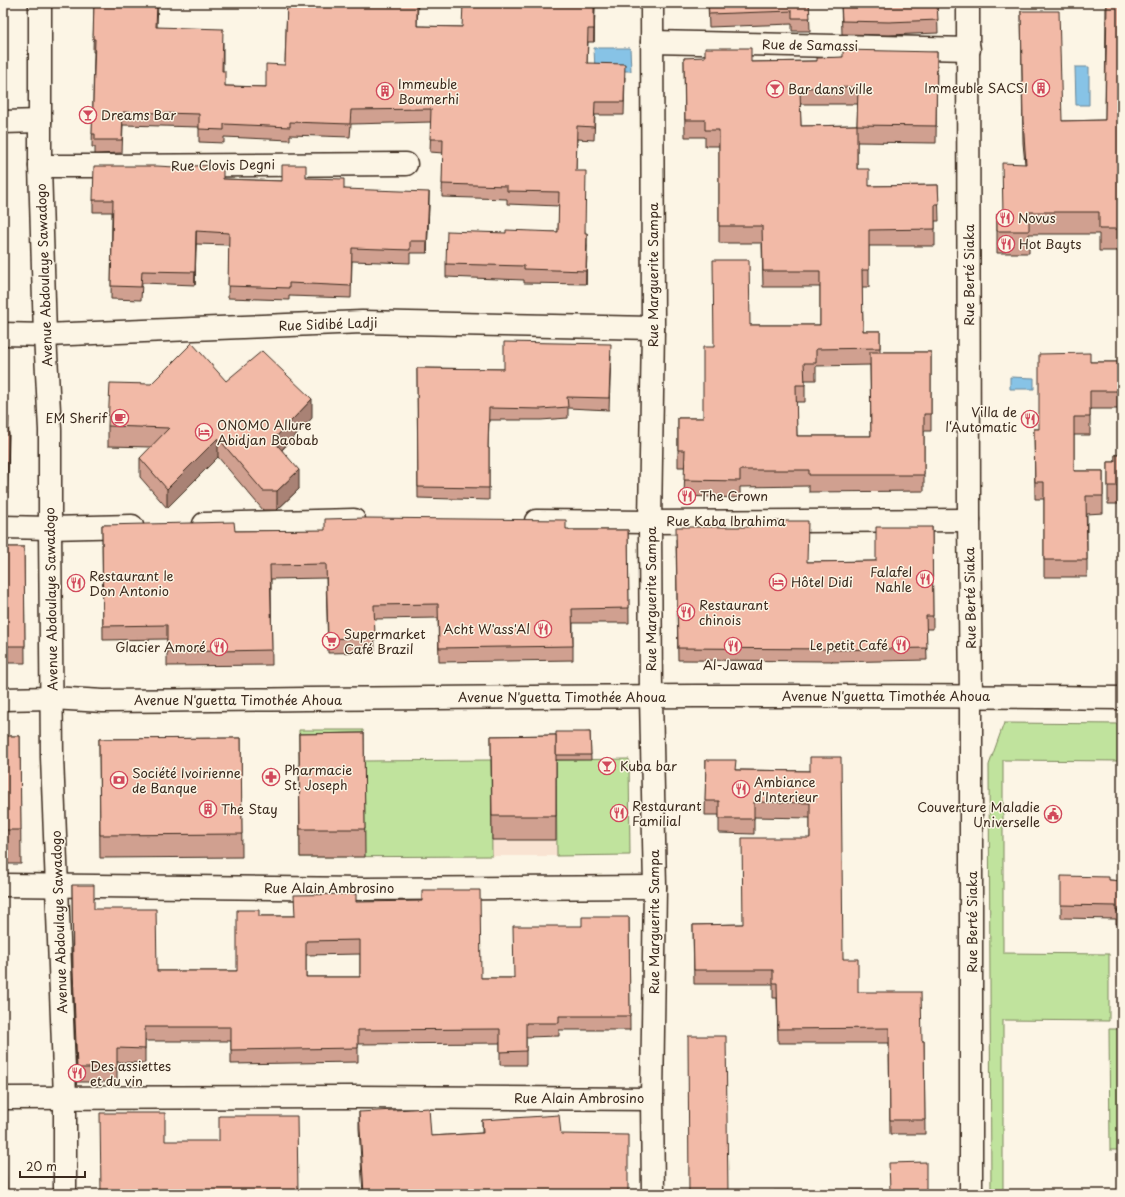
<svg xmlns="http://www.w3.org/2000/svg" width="1125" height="1197" viewBox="0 0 1125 1197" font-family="'Playpen Sans',sans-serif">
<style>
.built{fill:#f9e3d2}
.green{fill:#c0e39d;stroke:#7e865e}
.water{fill:#87c3e6;stroke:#698696}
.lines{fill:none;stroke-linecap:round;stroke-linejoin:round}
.minor-casing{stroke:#3b2a1e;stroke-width:25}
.minor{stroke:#fcf5e5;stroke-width:22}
.wall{fill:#d0a090;stroke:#3b2a1e;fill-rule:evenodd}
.shaded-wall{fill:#a98275;stroke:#3b2a1e}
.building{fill:#f2baa7;stroke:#3b2a1e;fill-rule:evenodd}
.labels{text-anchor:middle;stroke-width:3;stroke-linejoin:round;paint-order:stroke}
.street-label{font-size:13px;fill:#3b2a1e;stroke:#fcf5e5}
.poi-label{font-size:13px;fill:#3b2a1e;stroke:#fcf5e5;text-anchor:start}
</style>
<rect width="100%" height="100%" fill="#fcf5e5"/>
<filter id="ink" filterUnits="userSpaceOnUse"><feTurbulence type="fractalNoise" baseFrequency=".025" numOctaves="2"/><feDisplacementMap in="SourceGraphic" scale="8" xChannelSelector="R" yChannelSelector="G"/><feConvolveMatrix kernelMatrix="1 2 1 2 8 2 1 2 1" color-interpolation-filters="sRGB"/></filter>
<g filter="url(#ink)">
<polygon class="built" points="491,760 556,760 557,856 492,856"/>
<g class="green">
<polygon points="1004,723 1122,724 1122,761 1003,760 1003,953 1109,954 1109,1021 1003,1020 1003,1194 991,1194 989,765"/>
<polygon points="299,730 363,730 364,761 491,760 492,856 300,857"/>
<polygon points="629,759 630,855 557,856 556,760"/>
<polygon points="1109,1029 1122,1029 1122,1150 1110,1150"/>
</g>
<g class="water">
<polygon points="594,48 630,48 631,71 595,71"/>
<polygon points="1075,67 1089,67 1089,105 1076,105"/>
<polygon points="1010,377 1034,378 1034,389 1010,389"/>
</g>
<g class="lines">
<defs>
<g id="minor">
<polyline points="40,3 40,166 45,335 50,430 50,528 52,757 65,1097 65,1194"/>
<polyline points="652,3 653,328 650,522 651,697 655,887 652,1099 653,1194"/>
<polyline points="968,3 969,520 971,696 971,1194"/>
<polyline points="652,42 969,49"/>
<polyline points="3,122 40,121"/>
<polyline points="40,166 97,166 406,164"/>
<polyline points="3,334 45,335 362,322 653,328"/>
<polyline points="536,521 650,522 969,520"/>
<polyline points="204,524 354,520"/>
<polyline points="3,527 50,528 132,526"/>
<path d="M3,699L52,698L103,701C442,698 782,693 1122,698"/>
<polyline points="3,885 364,889 655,887"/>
<polyline points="3,1098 355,1097 652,1099"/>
</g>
</defs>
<use href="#minor" class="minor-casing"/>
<use href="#minor" class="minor"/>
</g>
<g class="wall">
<polygon points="74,3 158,3 157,27 223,42 223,71 225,86 266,87 285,65 287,3 279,3 418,3 417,26 462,27 595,3 594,42 588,42 587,63 625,77 624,115 595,115 594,140 577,139 576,171 587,246 586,284 524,283 524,280 446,277 446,264 506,233 558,232 559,206 507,204 507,199 442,197 443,153 430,152 431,122 351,124 350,137 290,135 290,140 224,137 224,143 199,142 199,127 123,125 122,153 95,154 95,147 92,147 94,52 93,52 94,4"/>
<polygon points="708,3 809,3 810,31 792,31 792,24 709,27"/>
<polygon points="841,3 937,3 938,33 889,35 842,34"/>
<polygon points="1098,3 1122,3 1122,251 1099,251 1099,234 1029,234 1029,253 997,253 997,214 1003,214 1025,164 1023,143 1021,11 1062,121 1105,120 1106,4 1098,4"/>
<path d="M937,52L936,143L857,142V169L869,186L938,185L939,221H935V246H869V287H862L863,331H880V352H931V431H924V491L809,492V486L740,487V498L684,496L685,467H678V418H703L714,347L750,325H820V287H763L762,243H719V146H705V137H685L684,58L751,62L817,61L843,57ZM800,104H858L857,125L801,126ZM870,365L871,436H797L796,402H805V380H816V366Z"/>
<polygon points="306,178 344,189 429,204 427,253 410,253 410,263 352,261 351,298 289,296 289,300 228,298 229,245 196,244 195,285 142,283 141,300 111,299 112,212 93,212 93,200 223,179 282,181"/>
<polygon points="611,356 609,410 568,408 568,418 541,420 489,420 488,448 489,448 489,500 418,498 417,368 504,369"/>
<polygon points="1090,362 1122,362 1122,409 1090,409 1090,435 1074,435 1074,471 1103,471 1103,513 1087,514 1087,577 1044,577 1044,499 1035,499 1034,429 1039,429"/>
<polygon points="226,381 312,418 282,450 299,489 277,510 263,510 218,457 167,508 140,477 140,458 151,447 108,446 108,426 151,384"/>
<polygon points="3,417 9,434 7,515 3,515"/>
<polygon points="1115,455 1122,455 1122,504 1108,504 1108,462 1115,462"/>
<polygon points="102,525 235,531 566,529 569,530 628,530 629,623 573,623 573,660 439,662 438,618 374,619 375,652 328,653 326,578 271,579 272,665 167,666 167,639 103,640"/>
<polygon points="932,527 933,629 926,629 927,660 832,662 832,661 678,660 676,539 807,562 876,561"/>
<polygon points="3,547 24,547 25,663 3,663"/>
<polygon points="590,732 591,760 556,760 556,840 492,840 491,736 556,735"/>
<polygon points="364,733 365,857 300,857 299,734"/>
<polygon points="3,736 20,736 21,864 3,864"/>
<polygon points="241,738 242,857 100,858 99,739"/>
<polygon points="706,760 736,770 810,771 843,959 858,992 922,1041 924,1041 925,1134 890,1134 889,1043 778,1043 777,998 773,998 773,984 694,984 693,925 743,924 810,838 810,818 754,817 754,834 719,833 719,815 705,815"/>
<polygon points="1109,880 1122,881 1122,924 1116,924 1116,919 1061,918 1061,905"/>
<path d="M72,885L94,909L157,971H237L259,916H294L356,902L481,978H513L582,926L629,917L630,1030H559V1036L526,1037V1065H500V1043L358,1044V1062L231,1064V1041H145V1063L117,1062V1082H77L73,984ZM360,954V977H306V955Z"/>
<polygon points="359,1112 431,1136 482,1133 482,1120 561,1134 628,1194 363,1194 359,1128"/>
</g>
<g class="shaded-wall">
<polygon points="594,3 595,3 594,42"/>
<polygon points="7,149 7,162 3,210 3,197"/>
<polygon points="429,192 429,204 427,253 427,241"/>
<polygon points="196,231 196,244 195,285 195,272"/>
<polygon points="587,233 587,246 586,284 586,271"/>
<polygon points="312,399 312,418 273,459 273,440"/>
<polygon points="218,438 218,457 167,508 167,489"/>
<polygon points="299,470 299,489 277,510 277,491"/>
</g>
<g class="building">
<polygon points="94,3 157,3 156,27 223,29 222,71 225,71 225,86 266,87 266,64 285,65 287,3 417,3 417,26 462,27 463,3 594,3 594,29 588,29 587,63 625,64 624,102 595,102 594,127 577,126 576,171 586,171 585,233 587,233 586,271 524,269 524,266 446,264 447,231 506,233 506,230 558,232 559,192 507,191 507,186 442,184 443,139 430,139 431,109 351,110 350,124 290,122 290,127 224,124 224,130 199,129 199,114 123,112 122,140 95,140 95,134 92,134 95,39 93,39"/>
<polygon points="708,3 809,3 810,18 792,18 792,11 709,14"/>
<polygon points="841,3 937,3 938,20 889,22 842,21"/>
<polygon points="1107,3 1122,3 1122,229 1099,229 1099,212 1029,212 1029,231 997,231 997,214 1003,214 1002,163 1026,164 1023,121 1021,11 1059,11 1062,121 1105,120"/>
<path d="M705,48H751V62L817,61V58L843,57V50L937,52L936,126L857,125V169H869V186L938,185L939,204H935V229L869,230V270H862L863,331H880V348L816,349V363H804L805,385H796L797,436H871L870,352H931V414H924V475H809V470H740V481L684,480L685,450H678V418H703V347H714L713,260H749L750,325H820V271H763L762,226H719V130H705V120H685L684,58L705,57ZM858,87L857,125L801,126L800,88Z"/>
<polygon points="3,149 7,149 3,197"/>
<polygon points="223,165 223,179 282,181 282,165 306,165 306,178 344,179 344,189 429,192 427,241 410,241 410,250 352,248 351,286 289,283 289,288 228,286 229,233 196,231 195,272 142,271 141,287 111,286 113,200 93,200 94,166 157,166 192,168 192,166"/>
<polygon points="504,342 611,344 609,398 567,397 568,407 541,409 489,408 488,448 489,448 489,488 418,487 417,368 504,369"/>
<polygon points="192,343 226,381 262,351 312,399 273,440 299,470 277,491 263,491 218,438 167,489 140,458 169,428 108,426 110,383 151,384"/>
<polygon points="1090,353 1090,362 1122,362 1122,391 1090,391 1090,417 1074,417 1074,471 1103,471 1103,496 1086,496 1087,560 1044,560 1044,482 1035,482 1034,429 1039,429 1039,354"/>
<polygon points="3,417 9,417 7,498 3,499"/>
<polygon points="1115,455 1122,455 1122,486 1108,486 1108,462 1115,462"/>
<polygon points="365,518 566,520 566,529 569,529 569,530 628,530 629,608 572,609 573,646 439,648 438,604 374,605 375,637 328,639 326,564 270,565 272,650 167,652 167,625 103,626 102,525 234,522 235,531 325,530 325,519"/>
<polygon points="750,521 808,521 807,562 876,561 876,527 932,527 933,616 926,616 927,648 832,650 832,649 678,648 676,527 750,527"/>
<polygon points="3,547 24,547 25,646 3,646"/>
<polygon points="556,732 590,732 591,755 556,755"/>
<polygon points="364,733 365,829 300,829 299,734"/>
<polygon points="556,735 556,816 492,816 491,736"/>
<polygon points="3,736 20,736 21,830 3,830"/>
<polygon points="241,738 242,834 100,835 99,739"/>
<polygon points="810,757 841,757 843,959 858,959 858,992 921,992 922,1041 924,1041 925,1120 890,1120 889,1028 778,1029 777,983 773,983 773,970 694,970 693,925 743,924 742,838 810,838 810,803 754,802 754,819 719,819 719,801 705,801 706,760 736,760 735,770 810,771"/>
<polygon points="1061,876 1109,877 1109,880 1122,881 1122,911 1116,911 1116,906 1061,905"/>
<path d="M72,885H94V909H156L157,971H237V910H259V916H295L294,895L356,894V902L422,901V890H480L481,978H514L513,926H582V917H629L630,1016H559V1023H526V1051L500,1052V1029L358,1030V1048L231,1050V1027H145V1049L117,1048V1068H77L73,970ZM360,940V977H306V941Z"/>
<polygon points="688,1036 726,1036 728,1194 689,1194"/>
<polygon points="429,1108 431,1136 483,1133 482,1120 559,1115 561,1134 628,1135 628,1194 364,1194 359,1112"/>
<polygon points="100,1113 165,1113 165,1141 219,1141 219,1116 297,1116 298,1194 101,1194"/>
<polygon points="3,1153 6,1153 7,1194 3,1194"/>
<polygon points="926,1162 926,1194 775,1194 774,1191 890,1190 889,1163"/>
</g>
</g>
<defs>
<symbol id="building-ring" viewBox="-11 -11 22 22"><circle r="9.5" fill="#fcf5e5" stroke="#d1495b" stroke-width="1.5"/><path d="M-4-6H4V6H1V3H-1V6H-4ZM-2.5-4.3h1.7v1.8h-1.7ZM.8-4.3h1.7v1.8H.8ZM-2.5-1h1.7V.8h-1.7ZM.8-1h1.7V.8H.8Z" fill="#d1495b"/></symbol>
<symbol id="bar-ring" viewBox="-11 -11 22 22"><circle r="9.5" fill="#fcf5e5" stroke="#d1495b" stroke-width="1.5"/><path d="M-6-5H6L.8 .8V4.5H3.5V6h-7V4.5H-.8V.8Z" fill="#d1495b"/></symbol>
<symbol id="restaurant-ring" viewBox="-11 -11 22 22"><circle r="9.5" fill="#fcf5e5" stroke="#d1495b" stroke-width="1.5"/><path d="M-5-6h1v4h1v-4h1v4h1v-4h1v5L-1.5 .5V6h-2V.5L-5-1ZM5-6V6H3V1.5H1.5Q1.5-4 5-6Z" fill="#d1495b"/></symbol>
<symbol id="cafe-ring" viewBox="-11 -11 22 22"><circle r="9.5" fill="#fcf5e5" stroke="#d1495b" stroke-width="1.5"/><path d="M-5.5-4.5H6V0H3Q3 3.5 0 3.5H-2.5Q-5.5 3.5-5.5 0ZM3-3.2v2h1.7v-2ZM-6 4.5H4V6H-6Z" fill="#d1495b"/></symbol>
<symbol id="hotel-ring" viewBox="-11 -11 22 22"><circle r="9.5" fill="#fcf5e5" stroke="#d1495b" stroke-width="1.5"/><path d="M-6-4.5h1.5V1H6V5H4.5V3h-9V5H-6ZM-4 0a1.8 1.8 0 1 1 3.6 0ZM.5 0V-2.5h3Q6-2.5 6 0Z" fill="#d1495b"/></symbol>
<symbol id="supermarket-ring" viewBox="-11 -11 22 22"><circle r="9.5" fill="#fcf5e5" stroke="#d1495b" stroke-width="1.5"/><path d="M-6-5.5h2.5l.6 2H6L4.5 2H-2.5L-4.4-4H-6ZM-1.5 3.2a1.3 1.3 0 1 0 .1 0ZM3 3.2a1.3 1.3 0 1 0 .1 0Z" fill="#d1495b"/></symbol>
<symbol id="pharmacy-ring" viewBox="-11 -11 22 22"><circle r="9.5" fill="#fcf5e5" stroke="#d1495b" stroke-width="1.5"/><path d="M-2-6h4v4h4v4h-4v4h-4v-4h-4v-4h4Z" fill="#d1495b"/></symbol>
<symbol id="bank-ring" viewBox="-11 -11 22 22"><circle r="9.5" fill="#fcf5e5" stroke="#d1495b" stroke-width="1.5"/><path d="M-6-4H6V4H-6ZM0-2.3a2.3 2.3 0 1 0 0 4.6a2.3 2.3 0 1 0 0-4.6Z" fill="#d1495b"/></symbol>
<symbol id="civic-ring" viewBox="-11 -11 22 22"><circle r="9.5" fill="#fcf5e5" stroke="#d1495b" stroke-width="1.5"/><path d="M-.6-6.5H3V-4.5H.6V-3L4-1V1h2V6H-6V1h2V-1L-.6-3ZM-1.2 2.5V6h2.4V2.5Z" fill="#d1495b"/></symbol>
</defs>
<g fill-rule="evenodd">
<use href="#building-ring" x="1031" y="78" width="20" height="20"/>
<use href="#bar-ring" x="765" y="79" width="20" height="20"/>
<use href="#building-ring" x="375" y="81" width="20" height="20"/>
<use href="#bar-ring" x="78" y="105" width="20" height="20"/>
<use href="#restaurant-ring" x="995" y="208" width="20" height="20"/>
<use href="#restaurant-ring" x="996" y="234" width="20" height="20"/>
<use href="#cafe-ring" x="110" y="408" width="20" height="20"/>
<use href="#restaurant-ring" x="1020" y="409" width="20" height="20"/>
<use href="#hotel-ring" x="194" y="422" width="20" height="20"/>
<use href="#restaurant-ring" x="677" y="486" width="20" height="20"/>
<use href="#restaurant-ring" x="915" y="569" width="20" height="20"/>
<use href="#hotel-ring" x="768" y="572" width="20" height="20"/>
<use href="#restaurant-ring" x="66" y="573" width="20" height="20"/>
<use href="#restaurant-ring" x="676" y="602" width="20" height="20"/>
<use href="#restaurant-ring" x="533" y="619" width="20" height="20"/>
<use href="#supermarket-ring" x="321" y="631" width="20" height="20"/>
<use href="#restaurant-ring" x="891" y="635" width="20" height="20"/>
<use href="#restaurant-ring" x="723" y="636" width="20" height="20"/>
<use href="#restaurant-ring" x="209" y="637" width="20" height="20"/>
<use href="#bar-ring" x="597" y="756" width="20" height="20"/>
<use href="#pharmacy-ring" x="261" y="767" width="20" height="20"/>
<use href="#bank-ring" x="109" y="770" width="20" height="20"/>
<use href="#restaurant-ring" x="731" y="779" width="20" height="20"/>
<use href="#building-ring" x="198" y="799" width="20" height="20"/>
<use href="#restaurant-ring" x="609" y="803" width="20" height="20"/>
<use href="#civic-ring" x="1043" y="804" width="20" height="20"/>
<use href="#restaurant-ring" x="67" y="1063" width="20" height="20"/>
</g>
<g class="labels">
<g class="street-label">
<text transform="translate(810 45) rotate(1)" y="5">Rue de Samassi</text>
<text transform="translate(223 165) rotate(-1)" y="5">Rue Clovis Degni</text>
<text transform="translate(44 275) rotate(-92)" y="5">Avenue Abdoulaye Sawadogo</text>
<text transform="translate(653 275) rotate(-90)" y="5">Rue Marguerite Sampa</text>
<text transform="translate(969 275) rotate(-90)" y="5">Rue Berté Siaka</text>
<text transform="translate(328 324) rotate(-2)" y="5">Rue Sidibé Ladji</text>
<text x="726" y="526">Rue Kaba Ibrahima</text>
<text transform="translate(970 598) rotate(-91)" y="5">Rue Berté Siaka</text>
<text transform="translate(51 599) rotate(-91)" y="5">Avenue Abdoulaye Sawadogo</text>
<text transform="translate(651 599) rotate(-90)" y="5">Rue Marguerite Sampa</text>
<text x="886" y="701">Avenue N'guetta Timothée Ahoua</text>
<text x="562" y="702">Avenue N'guetta Timothée Ahoua</text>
<text x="238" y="705">Avenue N'guetta Timothée Ahoua</text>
<text x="329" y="893">Rue Alain Ambrosino</text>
<text transform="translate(59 922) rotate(-92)" y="5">Avenue Abdoulaye Sawadogo</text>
<text transform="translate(654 922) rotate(-90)" y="5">Rue Marguerite Sampa</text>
<text transform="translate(972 922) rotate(-90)" y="5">Rue Berté Siaka</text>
<text x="579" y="1103">Rue Alain Ambrosino</text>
</g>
<g class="poi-label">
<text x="398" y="89">Immeuble<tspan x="398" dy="15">Boumerhi</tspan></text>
<text x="1028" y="93" text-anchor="end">Immeuble SACSI</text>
<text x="788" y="94">Bar dans ville</text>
<text x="101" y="120">Dreams Bar</text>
<text x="1018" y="223">Novus</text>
<text x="1019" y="249">Hot Bayts</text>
<text x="1017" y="417" text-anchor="end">Villa de<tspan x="1017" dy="15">l‘Automatic</tspan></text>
<text x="107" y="423" text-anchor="end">EM Sherif</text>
<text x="217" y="430">ONOMO Allure<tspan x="217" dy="15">Abidjan Baobab</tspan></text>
<text x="700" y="501">The Crown</text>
<text x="912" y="577" text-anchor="end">Falafel<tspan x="912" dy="15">Nahle</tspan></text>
<text x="89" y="581">Restaurant le<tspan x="89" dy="15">Don Antonio</tspan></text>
<text x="791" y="587">Hôtel Didi</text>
<text x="699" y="610">Restaurant<tspan x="699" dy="15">chinois</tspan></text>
<text x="530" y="634" text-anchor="end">Acht W'ass'Al</text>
<text x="344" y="639">Supermarket<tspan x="344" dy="15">Café Brazil</tspan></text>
<text x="888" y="650" text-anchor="end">Le petit Café</text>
<text x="206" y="652" text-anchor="end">Glacier Amoré</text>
<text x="733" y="670" text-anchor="middle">Al-Jawad</text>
<text x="620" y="771">Kuba bar</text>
<text x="284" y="775">Pharmacie<tspan x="284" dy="15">St. Joseph</tspan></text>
<text x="132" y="778">Société Ivoirienne<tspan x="132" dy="15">de Banque</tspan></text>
<text x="754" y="787">Ambiance<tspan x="754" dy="15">d'Interieur</tspan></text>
<text x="632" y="811">Restaurant<tspan x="632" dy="15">Familial</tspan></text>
<text x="1040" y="812" text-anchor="end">Couverture Maladie<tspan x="1040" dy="15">Universelle</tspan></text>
<text x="221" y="814">The Stay</text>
<text x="90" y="1071">Des assiettes<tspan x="90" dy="15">et du vin</tspan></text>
</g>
</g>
<rect width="1125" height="1197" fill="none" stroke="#fcf5e5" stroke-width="16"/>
<rect x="8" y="8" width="1109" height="1181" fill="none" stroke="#3b2a1e" stroke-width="1.5" filter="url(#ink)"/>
<path d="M20 1171v6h65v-6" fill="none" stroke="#3b2a1e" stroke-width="2"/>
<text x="26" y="1171" font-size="12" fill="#3b2a1e" stroke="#fcf5e5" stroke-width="3" paint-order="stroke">20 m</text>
</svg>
